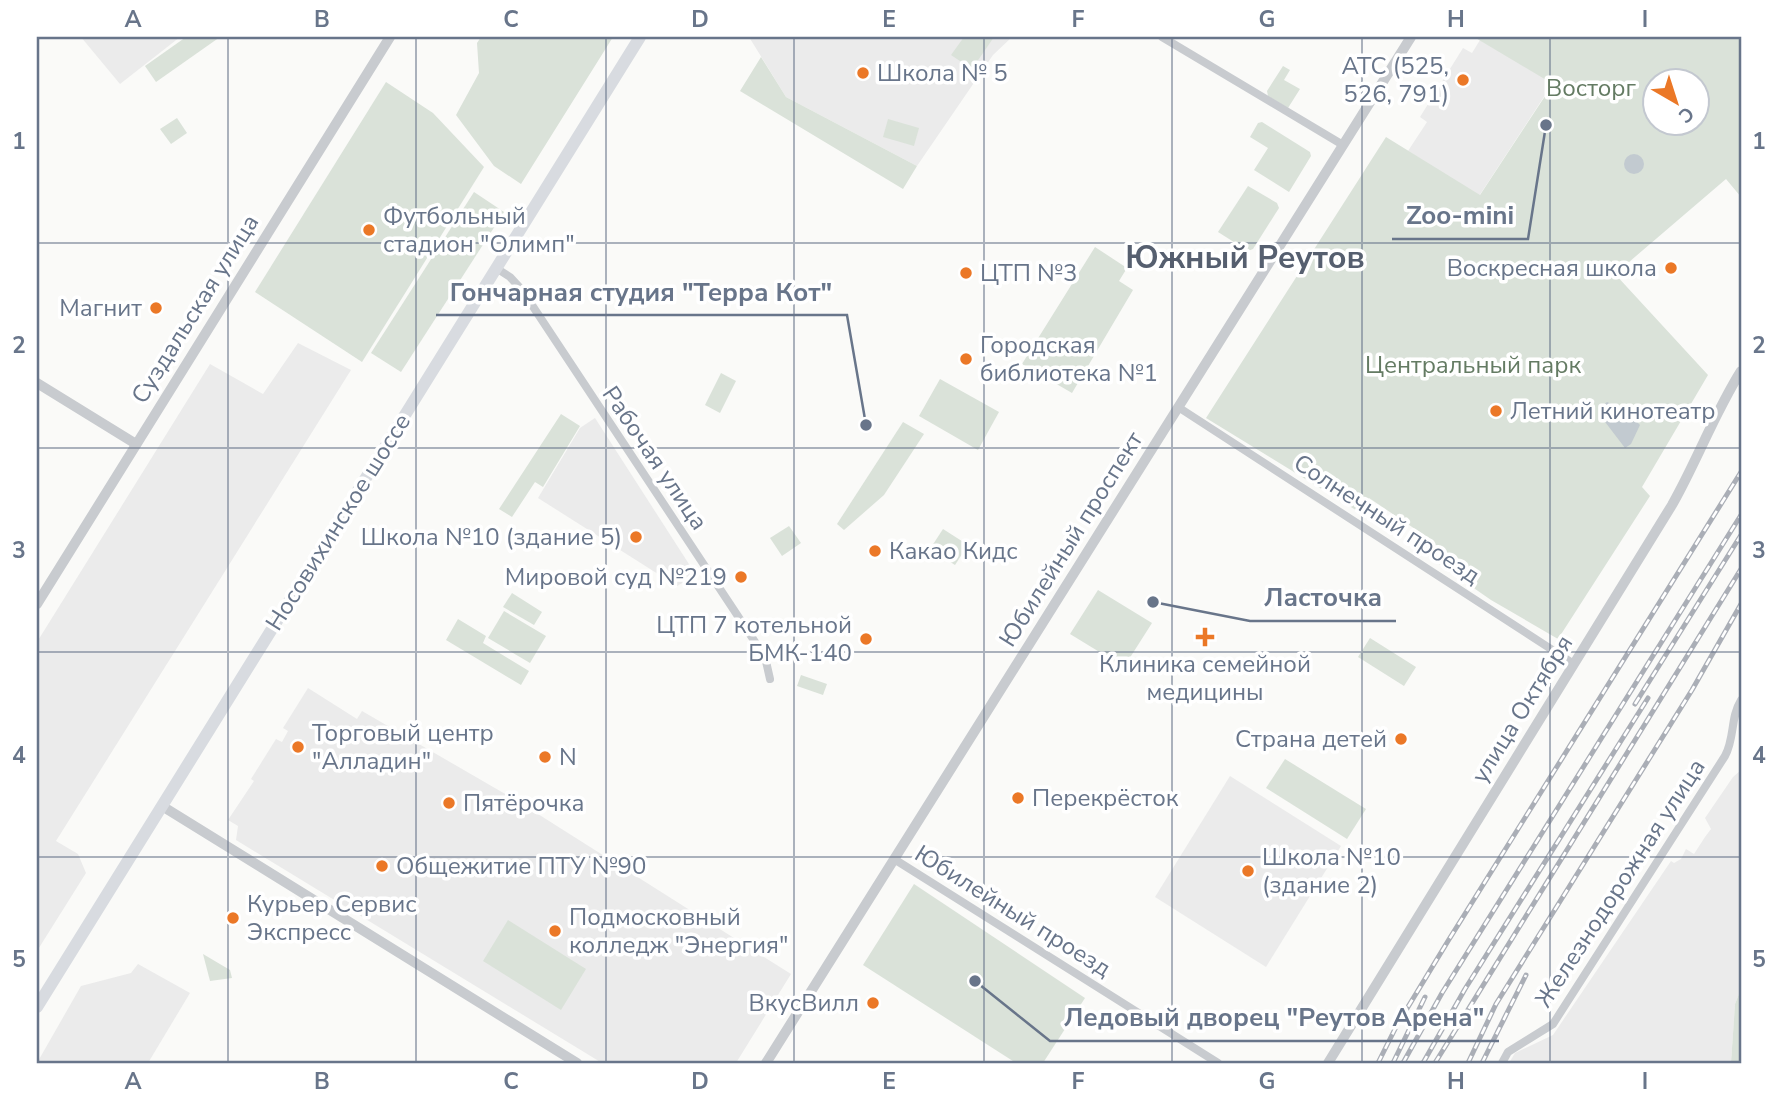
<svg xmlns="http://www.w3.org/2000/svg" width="1778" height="1100" viewBox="0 0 1778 1100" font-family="'Nunito Sans',sans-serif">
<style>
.built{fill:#ebebeb}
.green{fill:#dae2d9;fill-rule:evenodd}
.water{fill:#c2cad0}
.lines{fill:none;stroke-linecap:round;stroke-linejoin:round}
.minor{stroke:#c8cbcf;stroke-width:8}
.tertiary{stroke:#c8cbcf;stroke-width:10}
.secondary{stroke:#d8dbe0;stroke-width:12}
.rail-casing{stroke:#aaaeb6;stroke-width:5}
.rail{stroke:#fff;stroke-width:2.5;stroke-dasharray:8;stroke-linecap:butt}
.grid{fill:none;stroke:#68758a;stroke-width:2;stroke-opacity:0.55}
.poi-dot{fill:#eb7827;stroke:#fff;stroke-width:2.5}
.labels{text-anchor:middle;stroke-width:7;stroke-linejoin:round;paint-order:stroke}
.poi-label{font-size:24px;fill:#68758a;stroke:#fff;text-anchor:start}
.park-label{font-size:24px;fill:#647b63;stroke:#fff}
.street-label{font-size:24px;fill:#68758a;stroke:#fff}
.district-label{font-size:32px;font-weight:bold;fill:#565f6f;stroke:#fff}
.leader{fill:none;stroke:#68758a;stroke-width:2.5}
.callout-dot{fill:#68758a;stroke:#fff;stroke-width:2.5}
.callout-label{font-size:26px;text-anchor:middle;font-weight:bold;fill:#68758a;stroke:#fff;stroke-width:7;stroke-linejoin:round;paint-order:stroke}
.neatline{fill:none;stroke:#68758a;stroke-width:2.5}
.grid-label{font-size:23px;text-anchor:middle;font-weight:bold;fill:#68758a}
</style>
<rect width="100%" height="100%" fill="#fafaf8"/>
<g class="built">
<polygon points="81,37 180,37 120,84"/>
<polygon points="749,37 1012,37 993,55 917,166 786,97"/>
<polygon points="1480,40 1553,83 1479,196 1408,151 1427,122 1420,117 1463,48 1472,53"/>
<polygon points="298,343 351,370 56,841 78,854 86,873 37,951 37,642 210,364 263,394"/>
<polygon points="595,418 696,575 677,586 538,498 580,428"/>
<polygon points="308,688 357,719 362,711 519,802 791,974 736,1063 602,1063 236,840 238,826 228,820 254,781 251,779 276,739 282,742 288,731 283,728"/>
<polygon points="1741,770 1741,989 1735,1004 1731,1063 1509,1063 1515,1053 1553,1035 1671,861 1674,863 1681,859 1686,849 1694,854 1705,837 1711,829 1705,818 1733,777"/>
<polygon points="1230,776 1341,846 1266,967 1155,897"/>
<polygon points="138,964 190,993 148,1063 37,1063 81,986 131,973"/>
</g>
<g class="green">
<polygon points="186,37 220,37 156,82 145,66"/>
<polygon points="481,37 613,37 521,184 494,166 456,115 479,73 477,43"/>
<polygon points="964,37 994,37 972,69 951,55"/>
<path d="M1474,37H1741V197L1726,179L1615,274L1708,375L1642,487L1650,496L1558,639L1491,600L1419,550L1427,537L1369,498L1359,512L1206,418L1386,137L1480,195L1553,84ZM1656,80H1698V122H1656Z"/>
<polygon points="761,57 786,97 917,166 903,189 740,91"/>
<polygon points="1283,66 1290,70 1284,80 1300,89 1288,108 1268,96 1267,91"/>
<polygon points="386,82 433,113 484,167 362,362 255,292"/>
<polygon points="177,118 187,133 171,144 160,129"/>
<polygon points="888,119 919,128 914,146 883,137"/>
<polygon points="1262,122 1310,152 1311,156 1289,192 1254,170 1268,148 1250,137 1258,123"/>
<polygon points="1248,186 1277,203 1279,208 1253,249 1248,251 1218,232"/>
<polygon points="474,192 504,212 401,372 371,353"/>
<polygon points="1095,247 1127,268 1119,281 1133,290 1072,393 1022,364"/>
<polygon points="721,373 736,381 720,413 705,405"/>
<polygon points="940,379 999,412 978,450 919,416"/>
<polygon points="561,414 580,426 543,487 535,482 512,517 499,509"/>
<polygon points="903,422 924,434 884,495 844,530 837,524"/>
<polygon points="789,526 801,543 782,556 770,538"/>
<polygon points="943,529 968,545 955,565 930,549"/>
<polygon points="1098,590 1152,623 1124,667 1070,634"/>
<polygon points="512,593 542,612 534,625 503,607"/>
<polygon points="504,611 546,636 530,663 488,638"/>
<polygon points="458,619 486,636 483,643 529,671 521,685 446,640"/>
<polygon points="1370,638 1416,667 1404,686 1358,657"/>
<polygon points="801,675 827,684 823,695 797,686"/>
<polygon points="1285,759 1366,809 1347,839 1266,788"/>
<polygon points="914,884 1085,998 1043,1063 1016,1063 863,965"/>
<polygon points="508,920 586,969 561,1010 483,961"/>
<polygon points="203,954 230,970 232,978 210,981"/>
<polygon points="1741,989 1741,1063 1731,1063 1735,1004"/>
</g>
<g class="water">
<circle cx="1634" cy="164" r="10"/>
<polygon points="1607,402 1625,410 1640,425 1631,444 1625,448 1599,414 1600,408"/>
</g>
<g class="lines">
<g class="minor">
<polyline points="1162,37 1343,145"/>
<polyline points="496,268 510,277 522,290 765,657 770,679"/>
<polyline points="1178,407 1574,664"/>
<polyline points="894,859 1218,1063"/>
<path d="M1502,1063L1508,1052L1553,1024L1725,756C1735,738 1730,718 1741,700"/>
</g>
<g class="tertiary">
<polyline points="37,383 136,444"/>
<polyline points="37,604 390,37"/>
<polyline points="162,806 577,1063"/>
<polyline points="766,1063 1411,37"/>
<path d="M1328,1063L1672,505C1697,461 1714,414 1741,371"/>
</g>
<polyline class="secondary" points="37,1007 640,37"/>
<defs>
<g id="rail">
<polyline points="1635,704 1741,535"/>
<polyline points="1378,1063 1397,1025 1448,941 1741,472"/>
<polyline points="1393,1063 1425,997"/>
<polyline points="1403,1063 1442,993 1741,515"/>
<polyline points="1423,1063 1465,989 1648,698"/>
<polyline points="1435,1063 1741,569"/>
<polyline points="1468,1063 1496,1004 1692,690 1741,604"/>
<polyline points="1482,1063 1526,975"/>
</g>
</defs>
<use href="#rail" class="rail-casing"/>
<use href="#rail" class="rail"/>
</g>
<path class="grid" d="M228,37V1063M416,37V1063M606,37V1063M794,37V1063M984,37V1063M1172,37V1063M1362,37V1063M1550,37V1063M37,243H1741M37,448H1741M37,652H1741M37,857H1741"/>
<g class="poi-dot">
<circle cx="863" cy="73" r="7"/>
<circle cx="1463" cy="80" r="7"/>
<circle cx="369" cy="230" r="7"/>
<circle cx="1671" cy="268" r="7"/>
<circle cx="966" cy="273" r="7"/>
<circle cx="156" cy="308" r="7"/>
<circle cx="966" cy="359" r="7"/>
<circle cx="1496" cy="411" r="7"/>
<circle cx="636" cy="537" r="7"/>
<circle cx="875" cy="551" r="7"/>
<circle cx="741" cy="577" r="7"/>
<path d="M1201.5 626.5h7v7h7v7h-7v7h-7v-7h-7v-7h7z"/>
<circle cx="866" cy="639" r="7"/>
<circle cx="1401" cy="739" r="7"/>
<circle cx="298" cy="747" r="7"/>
<circle cx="545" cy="757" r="7"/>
<circle cx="1018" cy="798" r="7"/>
<circle cx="449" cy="803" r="7"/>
<circle cx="382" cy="866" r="7"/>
<circle cx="1248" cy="871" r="7"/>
<circle cx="233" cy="918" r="7"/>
<circle cx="555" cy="931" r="7"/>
<circle cx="873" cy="1003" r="7"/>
</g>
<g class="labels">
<g class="poi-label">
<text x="1449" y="74" text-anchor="end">АТС (525,<tspan x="1449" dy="28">526, 791)</tspan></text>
<text x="877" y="81">Школа № 5</text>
<text x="383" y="224">Футбольный<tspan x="383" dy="28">стадион "Олимп"</tspan></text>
<text x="1657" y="276" text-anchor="end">Воскресная школа</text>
<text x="980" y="281">ЦТП №3</text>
<text x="142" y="316" text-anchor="end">Магнит</text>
<text x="980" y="353">Городская<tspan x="980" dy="28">библиотека №1</tspan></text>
<text x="1510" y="419">Летний кинотеатр</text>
<text x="622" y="545" text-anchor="end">Школа №10 (здание 5)</text>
<text x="889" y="559">Какао Кидс</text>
<text x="727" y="585" text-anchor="end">Мировой суд №219</text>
<text x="852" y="633" text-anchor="end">ЦТП 7 котельной<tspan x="852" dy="28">БМК-140</tspan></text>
<text x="1205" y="672" text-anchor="middle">Клиника семейной<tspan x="1205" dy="28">медицины</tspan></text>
<text x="312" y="741">Торговый центр<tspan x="312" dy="28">"Алладин"</tspan></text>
<text x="1387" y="747" text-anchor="end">Страна детей</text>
<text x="559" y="765">N</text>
<text x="1032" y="806">Перекрёсток</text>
<text x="463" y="811">Пятёрочка</text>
<text x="1262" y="865">Школа №10<tspan x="1262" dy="28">(здание 2)</tspan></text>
<text x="396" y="874">Общежитие ПТУ №90</text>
<text x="247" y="912">Курьер Сервис<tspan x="247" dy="28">Экспресс</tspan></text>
<text x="569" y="925">Подмосковный<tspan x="569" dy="28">колледж "Энергия"</tspan></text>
<text x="859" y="1011" text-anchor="end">ВкусВилл</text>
</g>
<g class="park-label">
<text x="1591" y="96">Восторг</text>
<text x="1473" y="373">Центральный парк</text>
</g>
<g class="street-label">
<text transform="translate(195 309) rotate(-58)" y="8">Суздальская улица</text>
<text transform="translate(655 458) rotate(56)" y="8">Рабочая улица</text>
<text transform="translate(1387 519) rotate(33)" y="8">Солнечный проезд</text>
<text transform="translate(338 522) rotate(-58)" y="8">Носовихинское шоссе</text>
<text transform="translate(1071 539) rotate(-58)" y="8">Юбилейный проспект</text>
<text transform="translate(1522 709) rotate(-58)" y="8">улица Октября</text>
<text transform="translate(1620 883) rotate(-57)" y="8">Железнодорожная улица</text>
<text transform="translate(1013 911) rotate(32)" y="8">Юбилейный проезд</text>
</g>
<g class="district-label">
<text x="1245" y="268">Южный Реутов</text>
</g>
</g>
<path class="leader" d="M1546 125L1528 239H1392M866 425L847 315H436M1153 602L1250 621H1396M975 981L1050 1041H1499"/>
<g class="callout-dot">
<circle cx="1546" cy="125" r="7"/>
<circle cx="866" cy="425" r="7"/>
<circle cx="1153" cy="602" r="7"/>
<circle cx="975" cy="981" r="7"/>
</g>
<g class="callout-label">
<text x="1460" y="224">Zoo-mini</text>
<text x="641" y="301">Гончарная студия "Терра Кот"</text>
<text x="1323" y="606">Ласточка</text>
<text x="1274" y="1026">Ледовый дворец "Реутов Арена"</text>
</g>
<rect width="1778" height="1100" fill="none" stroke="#ffffff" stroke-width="77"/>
<g transform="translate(1676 102) rotate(141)"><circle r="33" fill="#ffffff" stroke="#c3c8d0" stroke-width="2"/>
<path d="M0-5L12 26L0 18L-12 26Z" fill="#eb7827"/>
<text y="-10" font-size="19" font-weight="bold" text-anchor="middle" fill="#68758a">С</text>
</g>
<rect x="38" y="38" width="1702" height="1024" class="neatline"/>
<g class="grid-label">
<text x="133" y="27">A</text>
<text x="322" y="27">B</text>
<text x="511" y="27">C</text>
<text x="700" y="27">D</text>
<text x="889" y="27">E</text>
<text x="1078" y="27">F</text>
<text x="1267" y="27">G</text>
<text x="1456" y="27">H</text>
<text x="1645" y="27">I</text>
<text x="19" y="149">1</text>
<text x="1759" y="149">1</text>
<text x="19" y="353">2</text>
<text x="1759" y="353">2</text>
<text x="19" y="558">3</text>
<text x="1759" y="558">3</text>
<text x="19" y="763">4</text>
<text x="1759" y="763">4</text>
<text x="19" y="967">5</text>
<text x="1759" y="967">5</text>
<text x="133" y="1089">A</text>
<text x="322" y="1089">B</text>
<text x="511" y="1089">C</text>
<text x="700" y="1089">D</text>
<text x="889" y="1089">E</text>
<text x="1078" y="1089">F</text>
<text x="1267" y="1089">G</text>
<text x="1456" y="1089">H</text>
<text x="1645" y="1089">I</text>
</g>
</svg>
